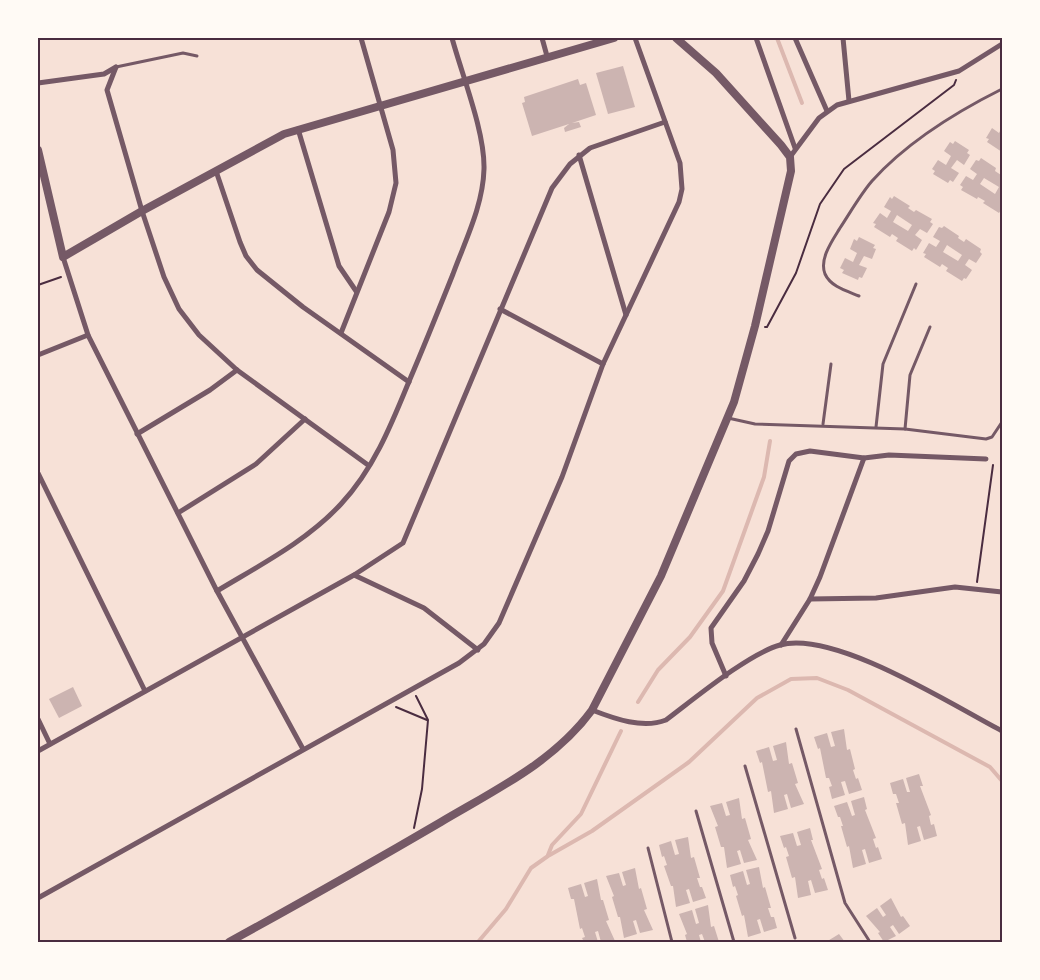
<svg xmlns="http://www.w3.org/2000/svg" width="1040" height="980" viewBox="0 0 1040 980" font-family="Literata,serif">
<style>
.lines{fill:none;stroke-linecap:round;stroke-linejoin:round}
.stream{stroke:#dcb8b0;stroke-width:4}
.building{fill:#ccb4b1;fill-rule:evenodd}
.path{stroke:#4a2c40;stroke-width:2}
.service{stroke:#755966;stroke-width:3}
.minor{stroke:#755966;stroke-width:5}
.tertiary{stroke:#755966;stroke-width:8}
.neatline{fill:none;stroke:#4a2c40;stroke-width:2}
</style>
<rect width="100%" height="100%" fill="#f7e1d7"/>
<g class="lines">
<g class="stream">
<polyline points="777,38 802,103"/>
<polyline points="638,702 658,670 690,637 723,591 764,477 770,441"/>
<polyline points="548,855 552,845 581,814 621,731"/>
<polyline points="478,942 506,909 531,868 548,856 592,831 689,762 757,698 791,679 817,678 848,690 990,767 1002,781"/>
</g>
</g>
<g class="building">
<polygon points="623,66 635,107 608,114 596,73"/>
<polygon points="578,79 580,85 586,83 596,115 572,123 579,122 581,127 565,132 564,128 569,124 532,136 522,103 525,102 524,97"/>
<polygon points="1002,127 1002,152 987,142 989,139 986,138 992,128 999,133"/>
<polygon points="955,141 969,150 967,153 970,155 964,165 957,160 951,168 959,173 953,182 950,180 948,183 933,174 935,171 932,169 938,160 946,165 951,156 944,151 950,142 953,144"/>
<path d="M981,158L996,168L995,171L1001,175L1002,172V212L1001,210L999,213L983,203L985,201L978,197L977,199L961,190L963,187L960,185L966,176L973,180L977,174L970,169L976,160L979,161ZM984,178L999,187L995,194L980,184Z"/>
<path d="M894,196L910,206L908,208L914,212L916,210L932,219L930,222L933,224L927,233L920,229L915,235L922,240L916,250L914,248L912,251L896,241L898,238L892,234L890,237L874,227L876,224L873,223L880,213L887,218L891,211L884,207L890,197L892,199ZM897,215L912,225L908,231L893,222Z"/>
<path d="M944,226L959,236L958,238L964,242L966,239L981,249L980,252L982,254L976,263L969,259L965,265L972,270L966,279L964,278L962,281L946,271L948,268L942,264L940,267L924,257L926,254L923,253L929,243L936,247L940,241L933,237L939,227L942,228ZM947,245L962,255L958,261L943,252Z"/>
<polygon points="859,237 875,245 873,248 876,249 872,259 864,256 859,265 867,268 862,278 859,277 858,280 842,273 844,270 840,268 845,258 853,262 857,253 850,249 854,239 857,241"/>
<polygon points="73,687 82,706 59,718 49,699"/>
<polygon points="844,729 847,750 850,749 855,769 853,770 856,779 858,778 862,790 849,794 845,781 841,782 845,795 832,799 829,787 832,786 829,778 826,778 820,748 818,749 814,737 827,733 831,747 835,746 831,732"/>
<polygon points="786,742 789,764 792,763 798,783 795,784 804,804 791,808 787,794 784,795 788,809 774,813 771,791 768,792 762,762 760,763 756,751 769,747 773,761 777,760 773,746"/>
<polygon points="919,774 923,786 920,786 931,815 929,816 931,825 934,824 937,836 924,840 920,826 917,827 921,841 908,845 905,823 902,824 896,803 899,803 896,794 893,794 890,783 903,779 907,792 910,792 906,778"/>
<polygon points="864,797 867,809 865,810 876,838 873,839 876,848 878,847 882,859 869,863 865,849 862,850 866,864 853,868 849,846 847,847 841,826 843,826 840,817 838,817 834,806 847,802 852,816 855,815 851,801"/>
<polygon points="739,798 742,819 745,818 751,839 748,840 757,860 744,863 740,850 737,851 741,864 727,868 724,847 721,847 715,827 718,826 710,806 722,803 726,816 730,815 726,802"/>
<polygon points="810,828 813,840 811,840 822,869 819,870 822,879 824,878 828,890 815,893 811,880 808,881 811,895 798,898 795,877 792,878 786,857 789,856 786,847 784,848 780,836 793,833 797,846 801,845 797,832"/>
<polygon points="688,837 691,858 694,857 700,878 697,878 700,887 702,887 706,898 693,902 689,889 686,890 690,903 676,907 673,886 671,886 664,866 667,865 664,856 662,857 659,845 671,841 675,855 679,854 675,840"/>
<polygon points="759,867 763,888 765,887 771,908 768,908 771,917 774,917 777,928 764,932 760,919 757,920 761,933 748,937 744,915 742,916 736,896 738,895 735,886 733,887 730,875 743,871 747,885 750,884 746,870"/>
<polygon points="635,868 639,889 641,888 647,909 644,910 653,930 640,933 636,920 633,921 637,934 624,938 620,917 618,917 612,897 614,896 606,876 619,873 623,886 626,885 622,872"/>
<polygon points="597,879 601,900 603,900 609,920 606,921 615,941 601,942 598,931 595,932 598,942 584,942 582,938 585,937 582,928 580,929 574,899 571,899 568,888 581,884 585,897 588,896 584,883"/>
<polygon points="891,898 901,917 903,916 910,926 899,934 893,925 890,927 896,936 884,942 878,933 880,932 866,916 877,908 883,917 886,915 880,906"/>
<polygon points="708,905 711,927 714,926 719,942 705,942 702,934 699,935 701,942 687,942 685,935 687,934 679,914 692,910 696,924 699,923 695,909"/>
<polygon points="839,934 845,942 826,942"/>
</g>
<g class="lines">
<g class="path">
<polyline points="38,285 61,277"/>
<polyline points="765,327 767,327 796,273 820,204 844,169 954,85 956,80"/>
<polyline points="977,582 993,465"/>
<polyline points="396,707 427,720"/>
<polyline points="414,828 422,789 428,720 416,696"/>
</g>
<g class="service">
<polyline points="116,67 183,53 197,56"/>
<path d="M859,296C847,291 831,287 825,274C819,259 832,241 840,228C850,213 860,195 872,181C907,142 956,112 1002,89"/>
<polyline points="728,418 755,424 905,429 986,439 992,437 1002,422"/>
<polyline points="823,424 831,364"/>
<polyline points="876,427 883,364 916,284"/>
<polyline points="905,429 910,375 930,327"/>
<polyline points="796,729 845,903 870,942"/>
<polyline points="745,766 795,938"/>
<polyline points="696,811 734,942"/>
<polyline points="648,848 672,942"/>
</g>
<g class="minor">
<polyline points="542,38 547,56"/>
<polyline points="756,38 795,148"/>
<polyline points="795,38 827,111"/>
<polyline points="843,38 849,101"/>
<polyline points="116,67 107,90 142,211 164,277 179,309 199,335 237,370 368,465"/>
<polyline points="38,83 104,74 116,67"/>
<polyline points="298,129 339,266 356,291"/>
<polyline points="579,155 626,315"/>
<polyline points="790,157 819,118 837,105 959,71 1002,44"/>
<polyline points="216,171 240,242 246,256 257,270 303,307 409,382"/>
<polyline points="63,257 88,335 217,591 303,749"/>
<polyline points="500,309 603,364"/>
<polyline points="341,333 389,212 396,183 393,150 361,38"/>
<polyline points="38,355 88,335"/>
<polyline points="137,434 210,390 237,370"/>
<polyline points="38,473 145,691"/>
<polyline points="178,513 256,464 305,419"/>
<polyline points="354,575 424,608 478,650"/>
<path d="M217,591C260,565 307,541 341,504C374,469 392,423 410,379C425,344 439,309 453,274C465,241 483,206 484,169C485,132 462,75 452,38"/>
<polyline points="810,599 876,598 955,587 1002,592"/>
<polyline points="781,645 810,599 820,577 864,458"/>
<polyline points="726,676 712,643 711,628 744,581 758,554 768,531 789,461 796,454 810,451 864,458 889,455 986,459"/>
<path d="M592,710C615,719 643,729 666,720C694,699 748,654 780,645C835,630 952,705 1002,731"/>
<polyline points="38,719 50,744"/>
<polyline points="38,751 354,575 403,543 552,188 570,164 590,148 665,122"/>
<polyline points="38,898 459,663 484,644 499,623 562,477 603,364 679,202 682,189 680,163 635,38"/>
</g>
<g class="tertiary">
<polyline points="38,150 63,257 142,211 284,134 614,38"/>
<path d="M229,942C300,903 371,863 441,822C495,790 554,762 592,710L661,576L734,402L755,326L791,171L790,157L781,145L716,73L676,38"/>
</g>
</g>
<rect width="1040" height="980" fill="none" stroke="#fffaf5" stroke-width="78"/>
<rect x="39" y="39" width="962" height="902" class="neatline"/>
</svg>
